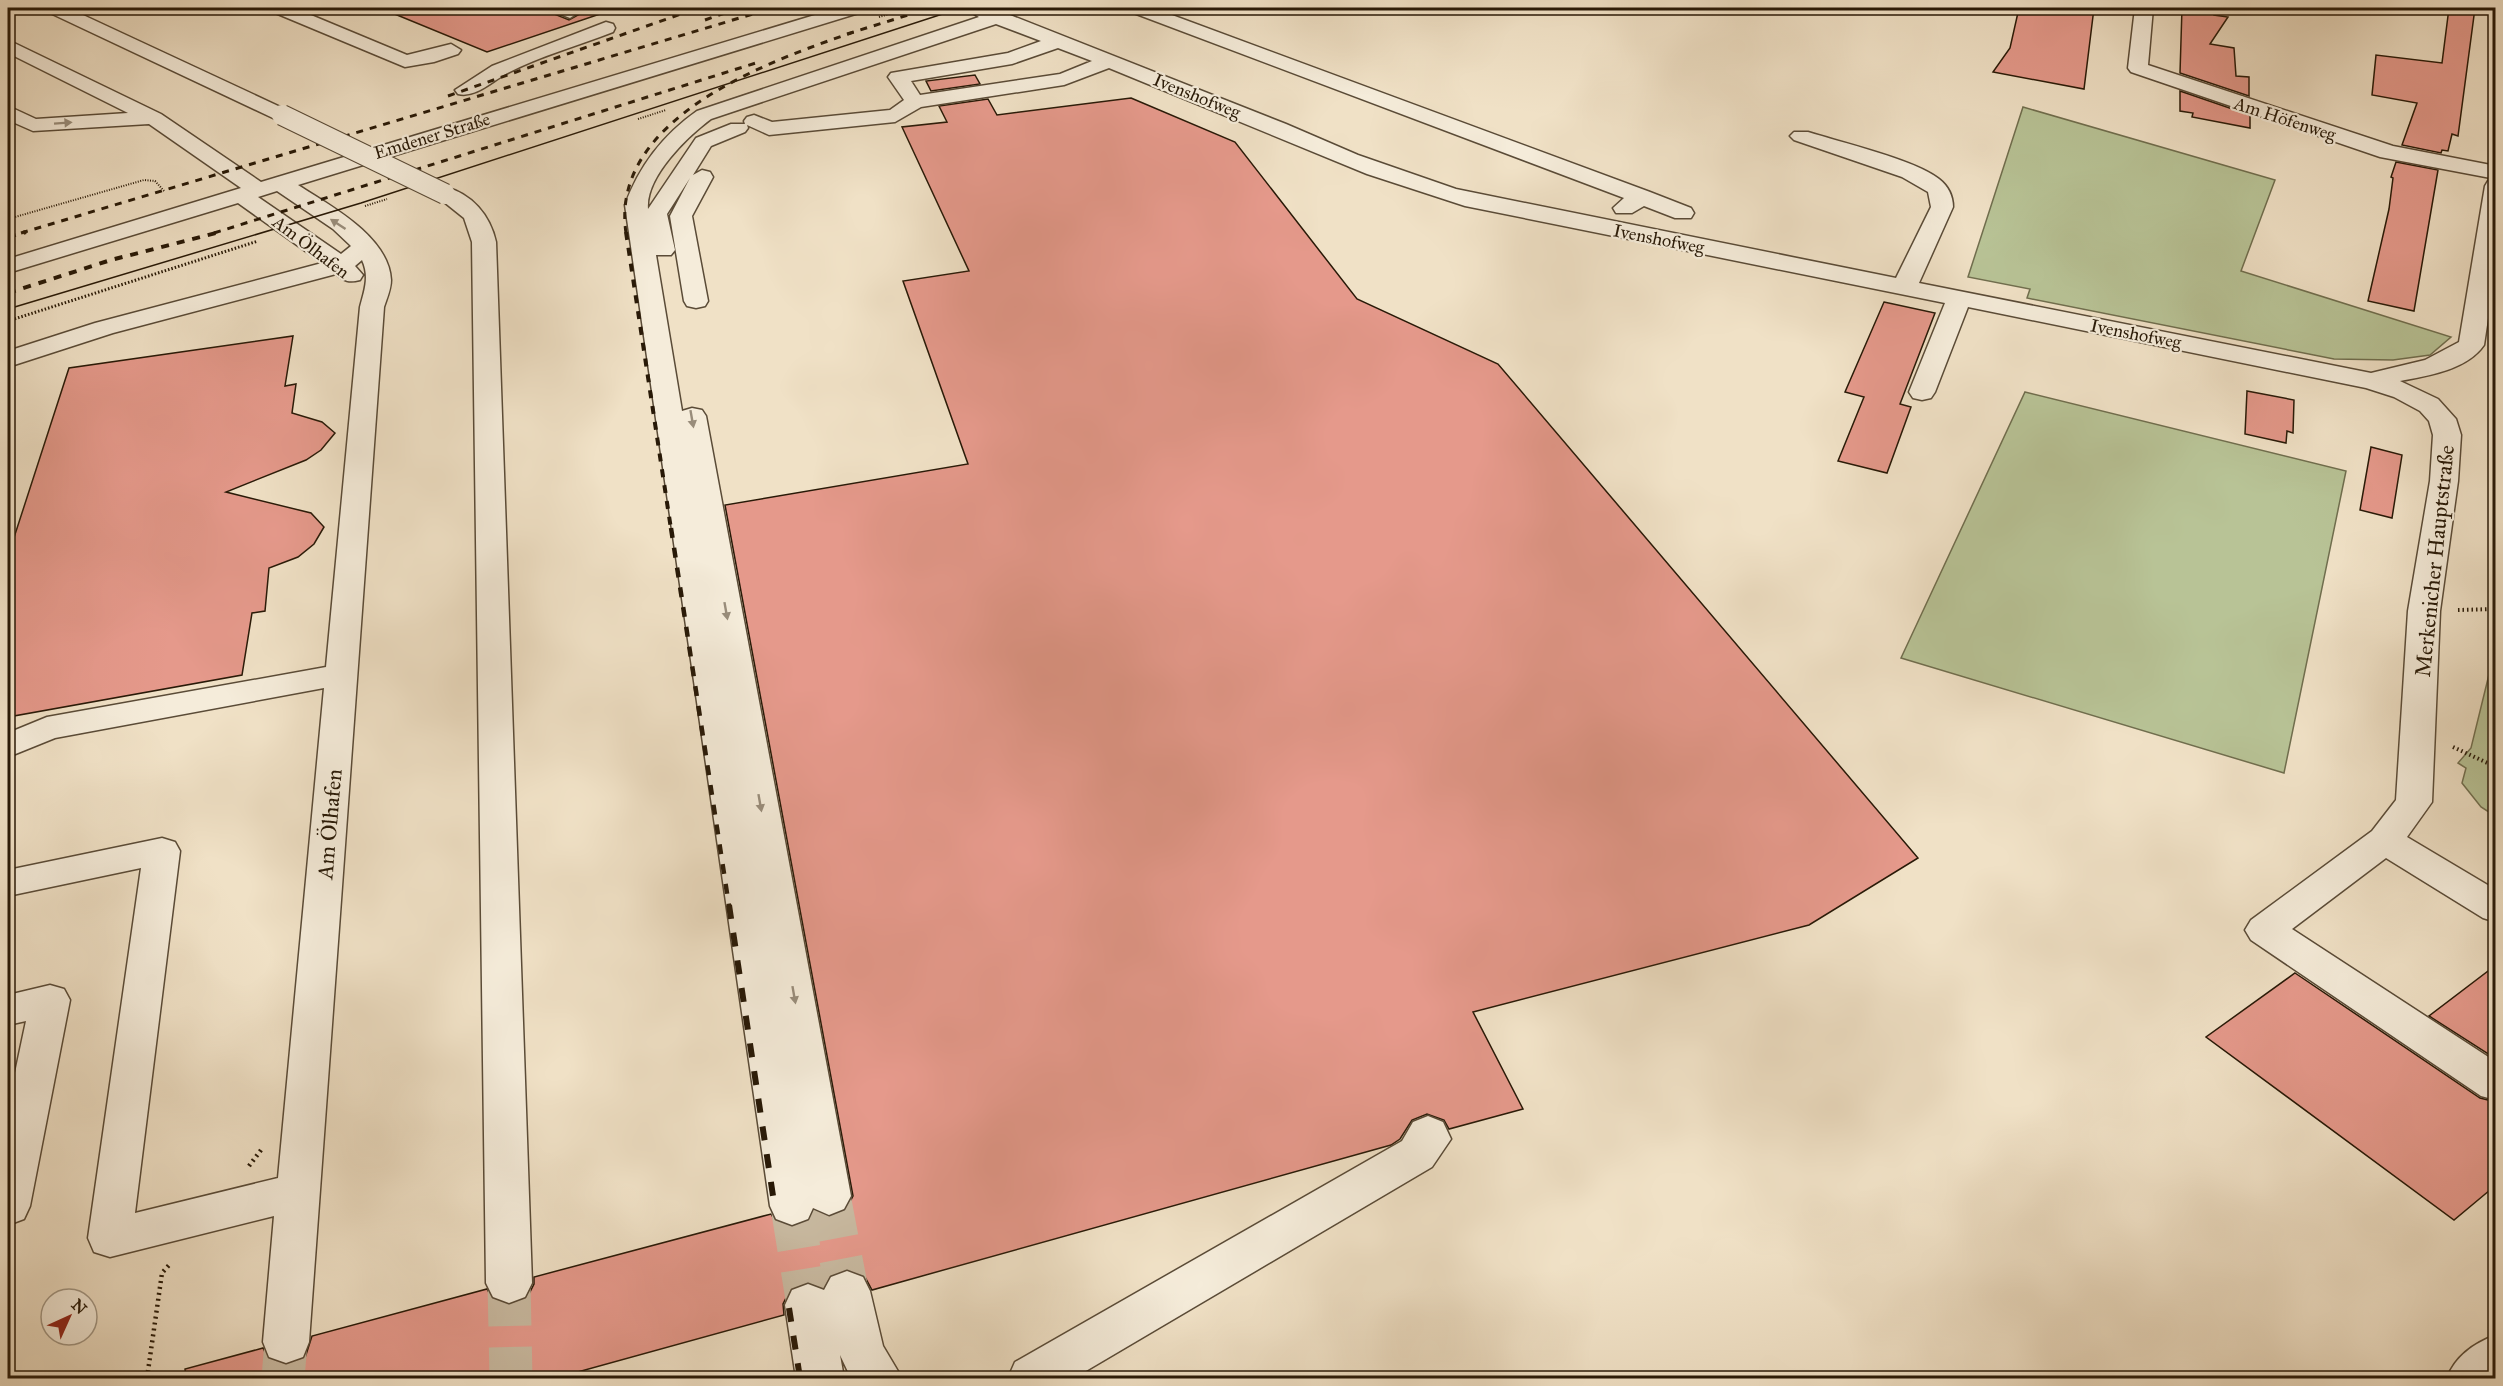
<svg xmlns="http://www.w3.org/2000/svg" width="2503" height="1386" viewBox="0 0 2503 1386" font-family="'IM FELL Great Primer',serif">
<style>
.green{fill:#b8c396;stroke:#706e4e;stroke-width:1.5}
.building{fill:#e5998b;stroke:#281907;stroke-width:1.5}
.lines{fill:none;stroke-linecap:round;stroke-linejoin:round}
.minor-tunnel{stroke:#c8b9a0;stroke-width:43;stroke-dasharray:43 21;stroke-linecap:butt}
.minor-casing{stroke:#5a4b37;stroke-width:3}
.path-far3{stroke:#281907;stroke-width:2;stroke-dasharray:1 1.5;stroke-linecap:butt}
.path-far2{stroke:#281907;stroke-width:3;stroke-dasharray:1.5 2;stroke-linecap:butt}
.path-far1{stroke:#281907;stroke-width:4;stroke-dasharray:1.5 3;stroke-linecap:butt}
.path{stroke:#281907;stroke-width:4.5;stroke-dasharray:2 4;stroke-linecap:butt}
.minor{fill:#f5ecda;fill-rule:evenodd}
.tram{stroke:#281907;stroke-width:1.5}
.rail-far3{stroke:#281907;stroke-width:3;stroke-dasharray:7 7;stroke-linecap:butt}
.rail-far2{stroke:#281907;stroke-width:4;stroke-dasharray:8 8;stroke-linecap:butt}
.rail-far1{stroke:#281907;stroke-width:4.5;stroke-dasharray:10 10;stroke-linecap:butt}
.rail{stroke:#281907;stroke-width:6;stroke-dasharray:14 14;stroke-linecap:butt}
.minor-bridge-casing{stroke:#5a4b37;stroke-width:22;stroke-linecap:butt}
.minor-bridge{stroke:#f5ecda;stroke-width:20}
.oneway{fill:#998d7b}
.labels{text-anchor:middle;stroke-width:4.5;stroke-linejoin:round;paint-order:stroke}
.far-street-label{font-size:18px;fill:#281907;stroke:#f5ecda}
.street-label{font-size:22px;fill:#281907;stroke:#f5ecda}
</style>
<rect width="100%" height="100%" fill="#f0e1c6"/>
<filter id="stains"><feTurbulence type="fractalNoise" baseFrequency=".00333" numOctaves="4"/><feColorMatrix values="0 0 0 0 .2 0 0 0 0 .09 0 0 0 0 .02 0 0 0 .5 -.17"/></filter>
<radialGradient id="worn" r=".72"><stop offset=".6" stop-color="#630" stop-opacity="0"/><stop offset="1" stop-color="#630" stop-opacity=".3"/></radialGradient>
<g class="green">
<polygon points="2023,107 2275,180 2241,271 2451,337 2430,355 2393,360 2334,359 2027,298 2030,289 1968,277"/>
<polygon points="2025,392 2346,471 2284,773 1901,658"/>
<polygon points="2495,650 2496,816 2495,816 2481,807 2462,783 2466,768 2458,763 2471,748"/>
</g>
<g class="building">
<polygon points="380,8 550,8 554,14 569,20 580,14 578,8 602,8 603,13 487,52"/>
<polygon points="2019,8 2094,8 2084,89 1993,72 2010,48"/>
<polygon points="2182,8 2214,10 2214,15 2228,17 2210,44 2234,48 2236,76 2249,77 2249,96 2180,73"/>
<polygon points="2449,8 2475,8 2458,136 2452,134 2448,151 2442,150 2441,153 2402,145 2417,103 2372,95 2376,55 2442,63"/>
<polygon points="975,75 980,84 931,91 926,81"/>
<polygon points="2180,91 2250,115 2250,128 2192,117 2193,113 2180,111"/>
<polygon points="1131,98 1235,142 1357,299 1498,364 1918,858 1809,925 1473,1012 1523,1109 1449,1129 1444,1120 1427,1114 1412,1120 1400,1139 1391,1145 872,1290 864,1275 846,1269 830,1275 823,1287 807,1282 791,1288 783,1304 784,1315 556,1378 186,1378 185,1369 263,1348 268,1359 287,1365 305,1358 312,1336 487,1289 492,1299 510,1305 527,1298 534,1284 534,1277 771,1214 775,1221 793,1227 809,1221 814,1211 830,1217 846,1210 853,1196 725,505 968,464 903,281 969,271 902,127 947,122 939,106 988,99 997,115"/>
<polygon points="2396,162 2438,170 2414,311 2368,301 2389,209 2393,178 2391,177"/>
<polygon points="1884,302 1935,313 1900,404 1911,407 1887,473 1838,461 1864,397 1845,392"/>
<polygon points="293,336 285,386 296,384 292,413 322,422 335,433 321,450 306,460 226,492 311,513 324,527 314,544 298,557 269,568 265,611 252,613 242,675 8,717 8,556 69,368"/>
<polygon points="2247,391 2294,400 2293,433 2287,431 2286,443 2245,434"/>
<polygon points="2371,447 2402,455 2392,518 2360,510"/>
<polygon points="2496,965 2496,1059 2429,1016"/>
<polygon points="2295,973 2480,1098 2496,1102 2496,1185 2454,1220 2206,1037"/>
</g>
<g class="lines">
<g class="minor-tunnel">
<polyline points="829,1196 847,1291"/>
<polyline points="792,1206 808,1305"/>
<polyline points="509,1283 511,1378"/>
<polyline points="283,1378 286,1342"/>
</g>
<defs>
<g id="minor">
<polygon points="45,8 68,8 289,111 292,115 289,119 275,119 48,12"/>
<polygon points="270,8 294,8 407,55 451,44 461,50 458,54 434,62 405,67 273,12"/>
<polygon points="552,8 575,8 579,12 570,18 555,12"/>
<path d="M838,8H865L862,12L298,185C331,206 389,237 391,280C391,289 387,298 384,307L309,1342L303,1357L286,1363L269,1357L263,1342L274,1216L110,1257L94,1252L88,1238L141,868L8,896V870L162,838L175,842L180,851L135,1213L278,1178L324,688L55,738L8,757V733L47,717L326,667L360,307C364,291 370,277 362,260L355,266L363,275L360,280C349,283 344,281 336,274L113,333L8,367V351L95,323L322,263L238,203L8,273V259L241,188L149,124L33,131L8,120V106L36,119L128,113L8,53V40L161,114L261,182ZM277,191L333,229L351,246L341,254L258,197Z"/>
<path d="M964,8H988L1005,13L1286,124L1358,155L1456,189L1896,278L1931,207L1928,192L1902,177L1794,140L1790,136L1794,132H1808C1840,142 1916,160 1939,179C1948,186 1953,196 1953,207L1919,283L2371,373L2425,360L2459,342L2485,186L2488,181L2496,179V265L2484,345C2467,370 2427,376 2400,381L2438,399L2456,419L2461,435L2458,481L2440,611L2432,802L2407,837L2496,890V922L2483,918L2386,858L2292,929L2496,1062V1100L2481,1096L2251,940L2245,930L2251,920L2372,831L2396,800L2408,611L2430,481L2433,435L2429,421L2420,411L2394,397L2366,388L1968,307L1935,392L1931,398L1922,400L1913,398L1909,392L1945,303L1465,206L1367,174L1109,68L1064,85L921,107L895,122L769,135L747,125L748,128L745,132L711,146L693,175L702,170L710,172L713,177L692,216L708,301L705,306L696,308L687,306L684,301L670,216L690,178L667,214L675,250L671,255H656L682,411L692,408L702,410L706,416L851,1196L844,1209L829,1215L813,1208L808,1219L792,1225L776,1219L770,1206L625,205C639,166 663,135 697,111L979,17ZM996,24L1041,41L1008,53L891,73L888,77L904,100L890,110L772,122L754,115L747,117L744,121L745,124H731L696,138L648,209C645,177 688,136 711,119ZM1058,48L1092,61L1060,74L920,95L911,81L1012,64Z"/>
<polygon points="1128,8 1153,8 1650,192 1691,208 1694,213 1691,218 1675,218 1644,206 1632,213 1616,213 1613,208 1624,198 1131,12"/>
<polygon points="2135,8 2153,8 2148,65 2393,146 2496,166 2496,179 2380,157 2131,72 2128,68"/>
<path d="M606,22L613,24L615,28L613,32C577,46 537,57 504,75C490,83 475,98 458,94L455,90L492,66Z"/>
<path d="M445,187C472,194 490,215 496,242L532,1283L525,1297L509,1303L493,1297L486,1283L472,242L464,218L434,194L437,189Z"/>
<polygon points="50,985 64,989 70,1000 30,1206 24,1219 8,1225 8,1106 26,1021 8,1025 8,995"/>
<polygon points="1428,1116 1443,1122 1451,1139 1432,1167 1074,1378 1008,1378 1015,1362 1402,1141 1413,1122"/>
<polygon points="847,1271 863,1277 870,1291 883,1346 902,1378 851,1378 840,1355 844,1378 796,1378 785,1305 792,1290 808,1284 824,1290 831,1277"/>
<path d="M2496,1335V1378H2447C2455,1357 2474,1343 2496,1335Z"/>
</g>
</defs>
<use href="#minor" class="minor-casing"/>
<g class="path-far3">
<polyline points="907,9 938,9"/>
<polyline points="879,17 909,8"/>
<polyline points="638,119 666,110"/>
<polyline points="365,206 387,199"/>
<polyline points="8,219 144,180 155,181 165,192"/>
</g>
<polyline class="path-far2" points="8,321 258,241"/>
<g class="path-far1">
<polyline points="2458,610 2496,609"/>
<polyline points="2453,747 2496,767"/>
</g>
<g class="path">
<polyline points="249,1166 261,1150"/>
<polyline points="147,1378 162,1273 171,1263"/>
</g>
<use href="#minor" class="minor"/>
<polyline class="tram" points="8,309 361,203 961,8"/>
<g class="rail-far3">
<polyline points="705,20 739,8"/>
<polyline points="847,34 931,8"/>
<polyline points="448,96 698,8"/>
<polyline points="21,233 773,8"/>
<polyline points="214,233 759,62"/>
<path d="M626,233C609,118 769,61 854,32"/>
</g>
<g class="rail-far2">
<polyline points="626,232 671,529"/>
<polyline points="8,237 26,232"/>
<polyline points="8,293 111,260 220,232"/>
</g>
<polyline class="rail-far1" points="671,528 729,906"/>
<g class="rail">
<polyline points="729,905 775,1209"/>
<polyline points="789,1308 800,1378"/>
</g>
<defs>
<polyline id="minor-bridge" points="282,115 445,194"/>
</defs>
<use href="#minor-bridge" class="minor-bridge-casing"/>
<use href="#minor-bridge" class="minor-bridge"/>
</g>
<defs><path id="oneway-solid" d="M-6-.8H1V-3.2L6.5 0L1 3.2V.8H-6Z" transform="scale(1.5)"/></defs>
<g class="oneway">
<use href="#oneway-solid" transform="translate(63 123) rotate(-4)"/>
<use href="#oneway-solid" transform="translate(338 224) rotate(-147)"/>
<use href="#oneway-solid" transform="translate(692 419) rotate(80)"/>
<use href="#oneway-solid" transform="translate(726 611) rotate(80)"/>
<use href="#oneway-solid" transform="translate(760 803) rotate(80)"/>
<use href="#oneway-solid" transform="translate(794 995) rotate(80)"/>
</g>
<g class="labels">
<g class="far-street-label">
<text transform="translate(1197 96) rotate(22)" y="6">Ivenshofweg</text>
<text transform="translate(2285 119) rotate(18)" y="6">Am Höfenweg</text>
<text transform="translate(432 136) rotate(-17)" y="6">Emdener Straße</text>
<text transform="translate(1659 239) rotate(11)" y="6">Ivenshofweg</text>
<text transform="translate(311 247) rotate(37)" y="6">Am Ölhafen</text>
<text transform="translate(2136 334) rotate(11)" y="6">Ivenshofweg</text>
</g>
<g class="street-label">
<text transform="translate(2434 561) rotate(-84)" y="8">Merkenicher Hauptstraße</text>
<text transform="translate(329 824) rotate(-85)" y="8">Am Ölhafen</text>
</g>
</g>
<rect width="2503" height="1386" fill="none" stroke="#f0e1c6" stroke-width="30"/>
<rect x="9" y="9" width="2485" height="1368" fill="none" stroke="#281907" stroke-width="3"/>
<rect x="15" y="15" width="2473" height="1356" fill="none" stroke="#281907" stroke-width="1.5"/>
<g transform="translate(69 1317) rotate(45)"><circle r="28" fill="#f5ecda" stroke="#a39886" stroke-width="1.5"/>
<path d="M0-4.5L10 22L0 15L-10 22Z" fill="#8f2418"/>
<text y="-9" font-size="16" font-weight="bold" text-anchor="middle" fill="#281907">N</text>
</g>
<rect width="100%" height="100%" filter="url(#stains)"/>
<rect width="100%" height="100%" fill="url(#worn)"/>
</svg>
